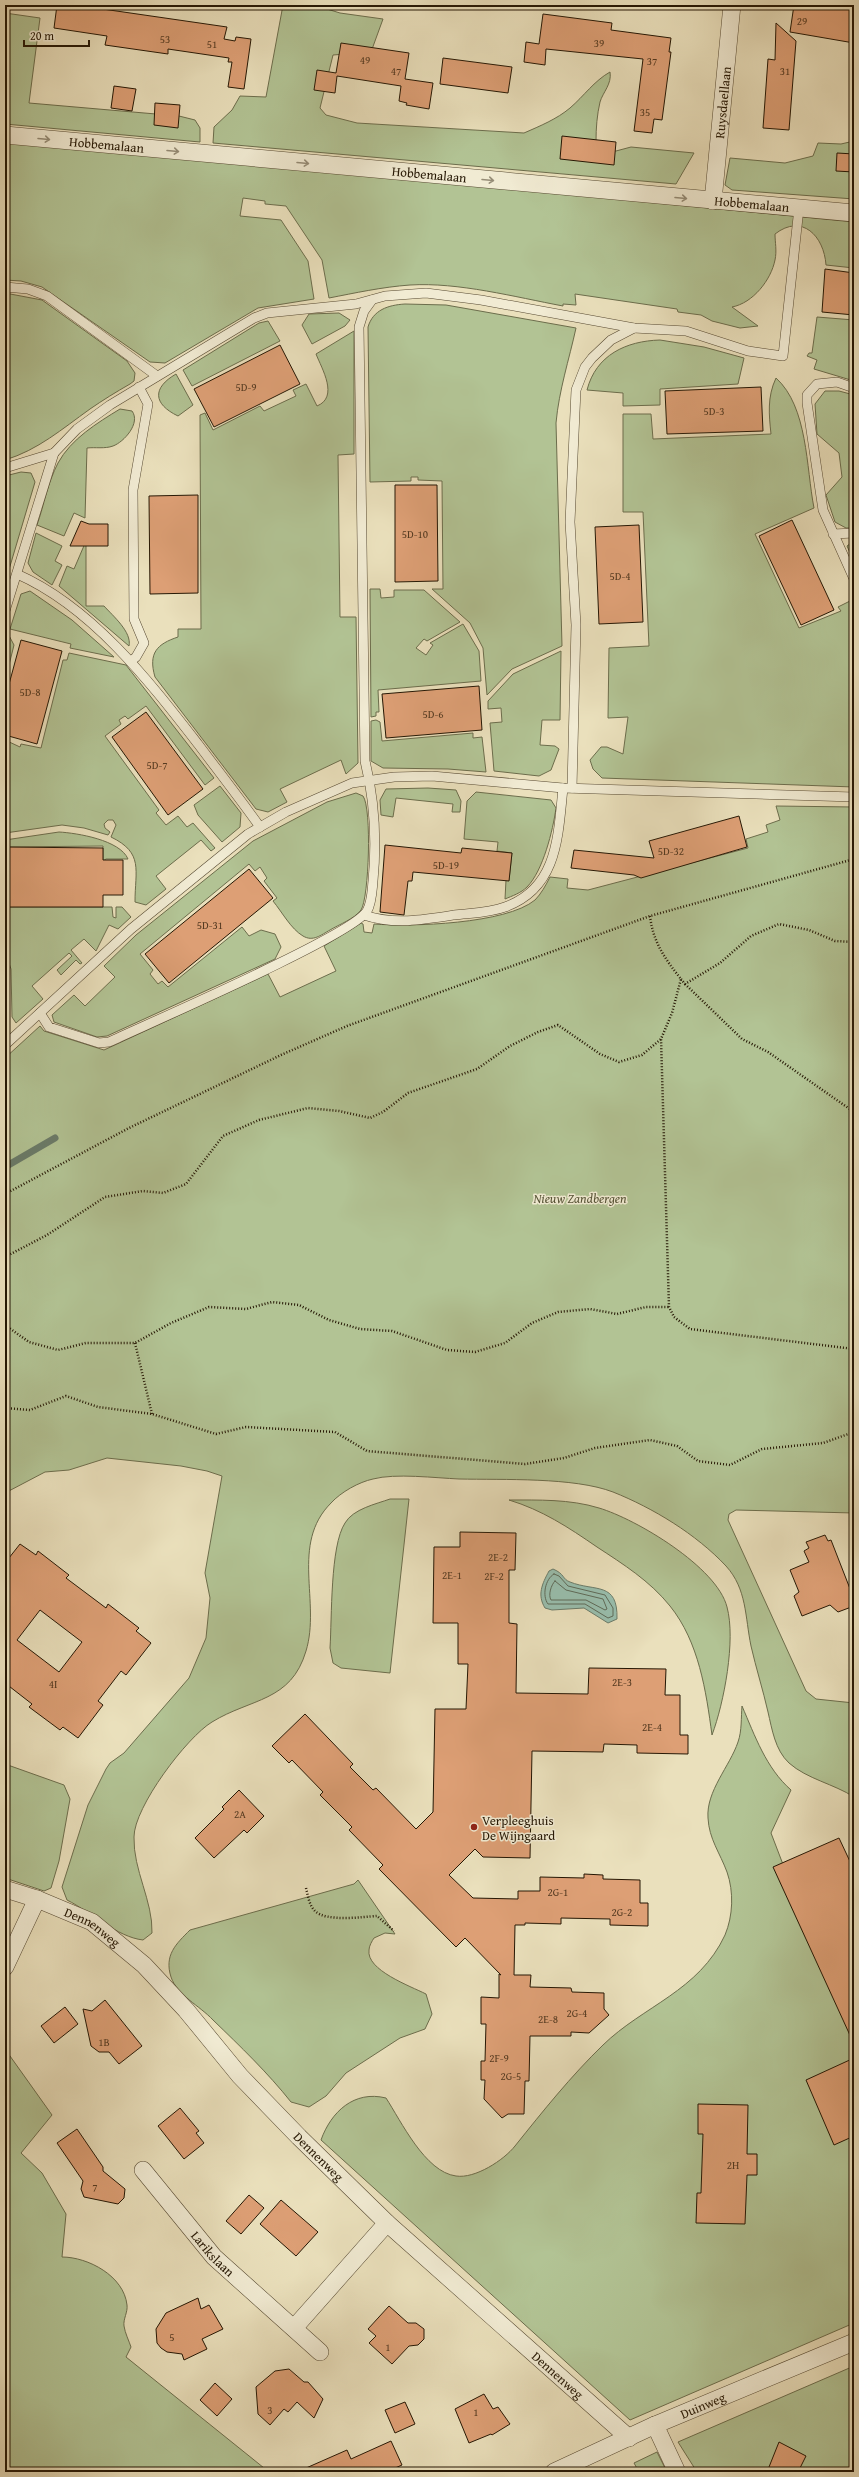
<svg xmlns="http://www.w3.org/2000/svg" width="859" height="2477" viewBox="0 0 859 2477" font-family="'Gentium Book Plus',serif">
<style>
.green{fill:#b2c394;stroke:#6c6d4c}
.water{fill:#98bdac;stroke:#6a7b69}
.lines{fill:none;stroke-linecap:round;stroke-linejoin:round}
.shore{stroke:#5e6a58;stroke-width:1}
.stream{stroke:#6a7b69;stroke-width:7}
.building{fill:#dd9f75;stroke:#251704;fill-rule:evenodd}
.service-casing{stroke:#564932;stroke-width:10}
.minor-casing{stroke:#564932;stroke-width:18}
.path{stroke:#251704;stroke-width:2.5;stroke-dasharray:1 2;stroke-linecap:butt}
.service{stroke:#f1ebd3;stroke-width:9}
.minor{stroke:#f1ebd3;stroke-width:17}
.oneway{stroke:#958c76}
.poi-dot{fill:#8f2418;stroke:#f1ebd3;stroke-width:1.5}
.labels{text-anchor:middle;stroke-width:3;stroke-linejoin:round;paint-order:stroke}
.number-label{font-size:11px;fill:#533920}
.street-label{font-size:13px;fill:#251704;stroke:#f1ebd3}
.park-label{font-size:13px;font-style:italic;fill:#565336;stroke:#f1ebd3}
.poi-label{font-size:13px;fill:#251704;stroke:#f1ebd3;text-anchor:start}
</style>
<rect width="100%" height="100%" fill="#eae0bc"/>
<filter id="stains"><feTurbulence type="fractalNoise" baseFrequency=".005" numOctaves="4"/><feColorMatrix values="0 0 0 0 .2 0 0 0 0 .09 0 0 0 0 .02 0 0 0 .5 -.17"/></filter>
<radialGradient id="worn" r=".72"><stop offset=".6" stop-color="#630" stop-opacity="0"/><stop offset="1" stop-color="#630" stop-opacity=".3"/></radialGradient>
<g class="green">
<path d="M283,5H314L340,13L383,19L371,52L333,55L320,108L326,115L357,123L524,133C540,126 557,119 570,108C584,96 594,81 610,72C612,84 603,92 600,102C597,115 596,128 596,141L604,151H616L631,147L694,153L676,184L213,143L214,127L232,110L240,96L266,97Z"/>
<polygon points="5,13 40,18 29,103 179,116 195,120 200,128 200,142 5,124"/>
<path d="M5,140L854,222V268L826,265C824,236 802,213 775,234C775,242 777,251 775,260C771,280 753,303 732,307L758,326L740,328L712,321L701,315L678,312L677,309L575,294L576,305L563,304V306C515,297 458,282 410,285C382,287 355,293 329,298L322,260L286,206L265,204V201L243,198L240,216L281,220L308,261L314,299L258,308L165,363L150,362L42,287L21,281L5,280Z"/>
<polygon points="854,141 854,199 732,190 725,185 730,158 785,163 813,156 818,143 841,144"/>
<path d="M5,293L42,300L127,361L135,373L134,381L130,384C116,392 103,400 90,409C62,429 38,450 5,460Z"/>
<path d="M405,304L446,305L576,328C569,360 559,390 556,423L562,646L512,669L487,695L483,648L470,623L432,589H443L442,481L418,480V477H411V481L370,482L368,327C373,310 388,305 405,304Z"/>
<polygon points="339,313 350,320 345,326 312,344 302,325 309,314"/>
<polygon points="817,317 854,320 854,381 814,369 817,360 807,356 809,353 812,353"/>
<polygon points="268,321 280,341 192,386 183,370 259,323"/>
<path d="M354,331V454L338,455L340,617H356L358,763L346,774L341,760L280,789L287,802L268,812L256,809L155,677C148,653 157,644 178,637V629H201L200,415L205,413L213,430L260,406L264,411L296,396L293,390L306,384L317,406C339,397 322,369 316,354Z"/>
<path d="M660,340L704,347L744,358L738,384L660,389V405L623,406V393L587,390C596,355 626,341 660,340Z"/>
<path d="M176,374L193,405L178,416C153,404 152,388 176,374Z"/>
<path d="M776,378C808,407 806,467 814,508L755,534L799,628L841,611L838,607L854,599V787L602,778L593,769L590,760L601,747H607L623,754L628,717L608,718L609,648L649,646L643,512H623V414H651L653,439L771,434C769,415 767,397 776,378Z"/>
<polygon points="825,391 839,391 854,395 854,528 846,528 835,522 826,495 842,477 839,453 817,434 815,404"/>
<path d="M120,409L132,411C141,423 124,442 113,446C105,449 95,447 87,448L85,518L74,513L64,536L37,525C44,505 48,482 58,463C71,439 97,423 120,409Z"/>
<polygon points="21,472 31,473 35,482 5,583 5,476"/>
<polygon points="36,533 62,546 55,561 62,565 52,585 33,572 28,563"/>
<path d="M86,541V606H104C113,616 132,632 129,646L59,586L67,566L74,569Z"/>
<polygon points="854,541 854,562 847,546"/>
<polygon points="370,589 380,589 381,598 394,597 394,590 424,590 460,622 427,641 424,639 416,648 426,655 433,645 430,643 463,624 479,651 481,681 378,690 379,712 376,712 376,716 371,717"/>
<polygon points="30,591 72,620 114,657 70,648 71,644 10,629 21,594"/>
<polygon points="6,630 14,645 5,681 5,635"/>
<polygon points="561,651 560,720 542,720 540,745 555,746 559,749 551,770 539,776 494,771 490,723 502,722 501,708 488,709 488,701 513,674"/>
<path d="M69,653L126,665L214,778L205,785L146,706L128,719L125,716L119,720L121,724L105,736L159,810L156,813L166,825L178,816L187,827L193,823L215,848L211,851L201,840L156,876L166,889L146,905L135,902C135,870 144,853 111,837L116,825L113,820H108L104,824L105,828L110,832L108,835L84,828L62,825L5,833V740L20,747L21,744L41,748L63,660H67Z"/>
<polygon points="376,720 380,722 382,741 473,733 473,738 482,737 486,772 448,769 383,768 371,761 371,721"/>
<polygon points="220,786 241,813 240,827 222,842 198,815 194,805"/>
<polygon points="428,788 456,790 461,801 460,812 452,812 453,804 396,798 393,817 381,815 380,800 386,789"/>
<path d="M476,792L551,800L556,808C553,830 543,871 527,887C521,893 512,896 505,899L506,880H509L512,853L497,851L498,842L464,839L467,801Z"/>
<path d="M356,793L363,796C372,808 369,898 361,910C354,919 340,924 330,930C321,935 313,942 303,936C291,929 282,912 273,901L277,898L264,881L267,878L260,867L255,871L249,864L140,954L153,970L150,974L158,984L162,981L168,987L242,927L249,936L261,930L275,934L281,947L275,959L107,1036L97,1037L54,1022L52,1015L74,995L85,1006L115,977L104,966L136,935L253,841L327,802Z"/>
<path d="M776,806L854,807V1513L736,1510L729,1514L728,1520L806,1691L816,1699L854,1703V1797C834,1784 807,1779 789,1763C775,1750 772,1729 768,1712C763,1690 756,1668 751,1646C745,1617 747,1589 726,1566C696,1534 653,1508 613,1492C574,1477 503,1480 459,1479C436,1478 395,1473 373,1479C359,1482 341,1492 331,1503C290,1544 321,1602 306,1651C291,1702 251,1698 212,1722C187,1737 134,1807 134,1837C133,1870 153,1901 152,1933L143,1940C117,1937 91,1912 67,1900L62,1887L88,1805L106,1769L110,1763L124,1753L189,1678L206,1638L210,1598L205,1573L222,1476L207,1471L181,1466L107,1458L69,1470L45,1472L5,1493V1058L40,1026L44,1031L104,1050L268,974L280,997L336,971L324,946L361,923L363,924L364,932L372,933L374,924C411,927 506,924 535,900C541,894 546,885 550,877L568,879L567,888L588,890L748,848L746,839L768,832L766,825L780,820Z"/>
<path d="M59,832C77,833 120,840 128,859H106L103,861V846L5,847V840Z"/>
<polygon points="5,907 112,907 113,917 116,918 116,907 122,907 131,917 118,929 109,925 96,951 84,939 71,950 82,963 80,964 76,960 61,975 57,970 72,956 69,953 32,986 43,999 16,1023 12,1017 11,969 5,952"/>
<path d="M390,1499H409L390,1673L341,1668L333,1663L330,1648C332,1618 330,1546 345,1523C353,1509 376,1504 390,1499Z"/>
<path d="M509,1500C538,1500 570,1499 599,1508C636,1519 717,1567 727,1607C736,1640 724,1703 712,1735C706,1691 699,1642 670,1606C650,1581 623,1564 597,1547C568,1527 542,1510 509,1500Z"/>
<path d="M742,1706C755,1736 766,1768 791,1790L771,1833L784,1867L854,1919V2323L630,2420L321,2140C331,2112 354,2090 386,2098C401,2121 425,2172 456,2176C475,2179 504,2160 515,2146C543,2111 571,2076 603,2045C643,2006 699,1991 725,1935C733,1916 734,1892 727,1872C720,1853 709,1839 708,1818C706,1791 730,1766 738,1742C742,1731 741,1717 742,1706Z"/>
<polygon points="5,1764 64,1785 70,1799 59,1861 51,1888 44,1891 5,1878"/>
<path d="M358,1880L395,1934L385,1933L374,1938C372,1941 369,1946 369,1950C366,1970 410,1986 426,1994L432,2014L425,2029L400,2038L346,2073L326,2096L309,2107L291,2102C268,2073 240,2046 213,2020C200,2006 177,1995 171,1977C164,1955 176,1944 190,1930L354,1884Z"/>
<path d="M5,2049L52,2115L21,2153L42,2173L66,2214L62,2257C88,2257 124,2276 127,2305C128,2312 123,2319 124,2326C125,2333 129,2341 131,2347L126,2357L269,2472H5Z"/>
<polygon points="854,2366 854,2472 697,2472 678,2442"/>
<polygon points="657,2452 667,2472 639,2472 634,2463"/>
</g>
<path class="water" d="M553,1569C565,1574 562,1579 570,1582C595,1592 618,1581 617,1619L608,1623L584,1608L552,1610L545,1608C537,1595 542,1584 549,1571Z"/>
<g class="lines">
<g class="shore">
<path d="M554,1574L559,1576L568,1586L605,1595L613,1608V1616L608,1618L585,1604H548C542,1596 545,1579 554,1574Z"/>
<path d="M555,1581L566,1590L603,1599L607,1609L605,1610L586,1600H551C548,1595 551,1585 555,1581Z"/>
</g>
<polyline class="stream" points="5,1167 55,1138"/>
</g>
<g class="building">
<polygon points="57,5 75,5 227,27 224,39 235,41 236,37 251,39 244,89 228,87 232,62 228,62 229,58 168,49 168,54 105,45 107,36 54,28"/>
<polygon points="794,5 827,5 854,10 854,43 790,32"/>
<polygon points="543,14 612,23 611,30 671,38 669,52 671,52 662,120 654,119 652,133 634,131 643,59 546,49 545,65 524,62 526,42 539,44"/>
<polygon points="776,23 796,41 789,130 763,128 768,59 775,60"/>
<polygon points="341,43 409,53 405,79 433,83 429,109 406,105 407,103 399,101 401,86 337,76 335,93 314,90 317,70 336,73"/>
<polygon points="443,58 512,67 508,93 440,84"/>
<polygon points="114,86 136,89 132,111 111,108"/>
<polygon points="155,103 180,105 178,128 154,125"/>
<polygon points="562,136 616,142 614,165 560,159"/>
<polygon points="837,153 854,154 854,172 836,171"/>
<polygon points="825,269 854,273 854,315 822,312"/>
<polygon points="280,345 300,384 214,427 194,389"/>
<polygon points="761,387 763,431 667,434 665,391"/>
<polygon points="395,485 437,485 438,581 395,582"/>
<polygon points="198,495 198,593 150,594 149,496"/>
<polygon points="792,520 834,610 801,625 759,536"/>
<polygon points="81,521 89,524 108,524 108,546 70,546"/>
<polygon points="639,525 643,622 599,624 595,527"/>
<polygon points="21,640 62,651 37,744 5,735 5,699"/>
<polygon points="479,686 482,730 386,738 382,694"/>
<polygon points="146,712 203,789 168,815 112,737"/>
<polygon points="739,816 747,847 641,878 634,875 571,868 574,850 654,858 649,841"/>
<polygon points="385,845 461,853 462,848 512,853 509,881 413,872 412,881 408,881 404,915 380,912"/>
<polygon points="5,847 103,848 103,860 123,860 123,895 103,895 103,907 5,907"/>
<polygon points="249,869 273,898 169,983 145,954"/>
<polygon points="460,1532 516,1533 515,1570 509,1570 509,1623 517,1624 516,1693 588,1694 589,1668 666,1669 665,1695 680,1695 680,1735 688,1735 688,1754 637,1753 637,1745 604,1744 603,1752 532,1751 530,1858 483,1857 475,1849 449,1875 473,1898 518,1899 518,1891 540,1891 540,1877 584,1878 584,1874 603,1875 603,1879 640,1880 640,1903 648,1903 648,1926 610,1925 610,1919 561,1918 561,1924 525,1923 525,1925 515,1925 514,1975 531,1975 530,1987 571,1988 572,1992 604,1993 604,2009 609,2015 589,2033 571,2032 571,2036 530,2036 529,2081 525,2081 524,2114 508,2114 502,2118 484,2099 485,2080 481,2080 481,2061 485,2061 486,2024 481,2024 481,1997 499,1998 499,1974 501,1975 465,1938 456,1947 379,1869 383,1865 349,1830 352,1827 320,1795 323,1792 292,1760 289,1763 272,1746 305,1714 353,1764 350,1767 373,1790 376,1788 416,1829 433,1812 435,1709 466,1709 468,1664 458,1664 458,1623 433,1623 434,1547 460,1547"/>
<polygon points="825,1535 828,1541 831,1540 854,1599 854,1606 838,1612 830,1605 802,1616 794,1596 799,1592 790,1570 809,1562 804,1551 809,1548 806,1542"/>
<path d="M20,1544L36,1555L38,1551L69,1575L66,1578L106,1608L108,1604L139,1628L136,1631L151,1643L126,1675L121,1671L98,1701L103,1705L78,1738L63,1727L60,1730L29,1707L32,1704L5,1683V1563ZM40,1610L82,1642L59,1672L17,1640Z"/>
<polygon points="239,1790 264,1816 247,1833 244,1830 214,1858 195,1838 224,1809 222,1807"/>
<polygon points="839,1838 854,1870 854,2044 773,1867"/>
<polygon points="105,2000 142,2046 119,2064 109,2052 99,2052 91,2046 83,2009 92,2011"/>
<polygon points="65,2007 78,2024 54,2043 41,2026"/>
<polygon points="854,2058 854,2136 834,2145 806,2080"/>
<polygon points="698,2104 748,2105 747,2154 757,2154 757,2175 747,2175 745,2224 696,2223 697,2193 701,2193 703,2134 698,2134"/>
<polygon points="180,2108 199,2131 196,2133 204,2143 184,2159 158,2126"/>
<polygon points="77,2129 103,2167 103,2171 125,2189 124,2198 118,2204 84,2197 81,2189 83,2181 57,2143"/>
<polygon points="249,2195 264,2208 241,2234 226,2221"/>
<polygon points="281,2200 318,2232 296,2256 260,2224"/>
<polygon points="198,2298 201,2309 209,2305 223,2329 202,2339 207,2349 184,2360 182,2354 167,2352 161,2348 157,2343 156,2329 166,2313"/>
<polygon points="389,2306 408,2323 416,2323 424,2329 424,2339 418,2345 409,2346 392,2364 369,2343 376,2336 368,2329"/>
<polygon points="289,2369 304,2382 308,2382 323,2399 314,2418 297,2402 288,2412 284,2409 270,2425 258,2414 256,2387 275,2371"/>
<polygon points="215,2383 232,2399 217,2416 200,2400"/>
<polygon points="484,2394 493,2409 498,2407 510,2424 492,2435 491,2434 469,2443 455,2409"/>
<polygon points="405,2402 415,2424 395,2433 385,2410"/>
<polygon points="391,2441 402,2465 386,2472 297,2472 347,2450 351,2459"/>
<polygon points="779,2442 806,2456 798,2472 767,2472"/>
</g>
<g class="lines">
<defs>
<g id="service">
<polyline points="5,287 28,289 47,296 157,376"/>
<polyline points="854,388 837,382 817,384 807,395 807,403 823,510 854,579"/>
<polyline points="5,468 54,453 77,429 110,405 254,318 267,313 356,304 385,296 426,293 481,300 634,328 686,331 748,351 783,356 799,208"/>
<polyline points="833,534 854,533"/>
<path d="M17,574C92,607 149,681 198,744C219,772 240,799 260,827"/>
<polyline points="5,611 54,453"/>
<polyline points="131,661 136,657 144,643 134,619 133,490 148,404 139,387"/>
<polyline points="572,788 576,625 570,522 576,390 585,367 592,358 611,340 634,328"/>
<path d="M364,915C393,925 423,920 454,915C470,913 489,913 505,907C558,888 558,836 563,788"/>
<path d="M40,1013L49,1027L99,1043L109,1042C147,1024 353,935 367,911C372,902 372,891 373,881C377,839 375,802 365,761L359,327L364,311L372,300"/>
<polyline points="5,1045 131,929 248,834 286,812 352,783 394,777 432,776 563,788 854,797"/>
</g>
<g id="minor">
<path id="s1" d="M5,135L854,213"/>
<path id="s2" d="M713,201L732,5"/>
<path id="s3" d="M5,1889L37,1899L92,1922L144,1965L186,2010L240,2076L299,2137L387,2223L629,2438"/>
<polyline points="5,1967 37,1899"/>
<path id="s4" d="M143,2170L214,2257L320,2352"/>
<polyline points="294,2328 387,2223"/>
<polyline points="655,2425 677,2472"/>
<path id="s5" d="M554,2472L655,2425L854,2342"/>
</g>
</defs>
<use href="#service" class="service-casing"/>
<use href="#minor" class="minor-casing"/>
<g class="path">
<path d="M650,916C653,942 665,959 681,979L672,1013L661,1039L669,1307L674,1317L690,1329L854,1349"/>
<polyline points="681,979 685,984 720,963 751,936 779,924 809,930 835,941 854,942"/>
<polyline points="685,984 742,1039 768,1052 854,1112"/>
<polyline points="5,1194 129,1128 281,1055 347,1026 650,916 854,859"/>
<polyline points="5,1257 47,1235 105,1197 143,1191 163,1193 186,1184 223,1136 259,1120 308,1108 339,1111 370,1118 383,1112 408,1093 477,1069 510,1046 538,1032 558,1025 600,1054 619,1062 642,1055 661,1039"/>
<polyline points="5,1325 29,1342 58,1350 86,1343 135,1343 171,1323 209,1307 246,1309 272,1302 299,1305 329,1320 360,1329 392,1331 447,1350 475,1352 505,1343 532,1323 558,1312 590,1309 617,1314 646,1307 669,1307"/>
<polyline points="135,1343 152,1414"/>
<polyline points="5,1408 30,1410 66,1396 98,1407 152,1414 216,1434 246,1427 335,1432 367,1451 525,1464 564,1458 595,1448 650,1440 677,1446 698,1461 730,1465 762,1449 823,1443 854,1432"/>
<path d="M306,1888C308,1896 309,1905 315,1911C326,1922 362,1917 377,1916L394,1931"/>
</g>
<use href="#service" class="service"/>
<use href="#minor" class="minor"/>
</g>
<defs><path id="oneway-shaft" d="M-6 0H5M1.5-3L5.5 0L1.5 3" fill="none" stroke-width="1.6" stroke-linecap="round" stroke-linejoin="round"/></defs>
<g class="oneway">
<use href="#oneway-shaft" transform="translate(44 139) rotate(5)"/>
<use href="#oneway-shaft" transform="translate(173 151) rotate(5)"/>
<use href="#oneway-shaft" transform="translate(303 163) rotate(5)"/>
<use href="#oneway-shaft" transform="translate(488 180) rotate(5)"/>
<use href="#oneway-shaft" transform="translate(681 198) rotate(5)"/>
</g>
<circle class="poi-dot" cx="474" cy="1827" r="4"/>
<g class="labels">
<g class="number-label">
<text x="802" y="25">29</text>
<text x="165" y="43">53</text>
<text x="599" y="47">39</text>
<text x="212" y="48">51</text>
<text x="365" y="64">49</text>
<text x="652" y="65">37</text>
<text x="396" y="75">47</text>
<text x="785" y="75">31</text>
<text x="645" y="116">35</text>
<text x="246" y="391">5D-9</text>
<text x="714" y="415">5D-3</text>
<text x="415" y="538">5D-10</text>
<text x="620" y="580">5D-4</text>
<text x="30" y="696">5D-8</text>
<text x="433" y="718">5D-6</text>
<text x="157" y="769">5D-7</text>
<text x="671" y="855">5D-32</text>
<text x="446" y="869">5D-19</text>
<text x="210" y="929">5D-31</text>
<text x="498" y="1561">2E-2</text>
<text x="452" y="1579">2E-1</text>
<text x="494" y="1580">2F-2</text>
<text x="622" y="1686">2E-3</text>
<text x="53" y="1688">4I</text>
<text x="652" y="1731">2E-4</text>
<text x="240" y="1818">2A</text>
<text x="558" y="1896">2G-1</text>
<text x="622" y="1916">2G-2</text>
<text x="577" y="2017">2G-4</text>
<text x="548" y="2023">2E-8</text>
<text x="104" y="2046">1B</text>
<text x="499" y="2062">2F-9</text>
<text x="511" y="2080">2G-5</text>
<text x="733" y="2169">2H</text>
<text x="95" y="2191">7</text>
<text x="172" y="2341">5</text>
<text x="388" y="2351">1</text>
<text x="270" y="2414">3</text>
<text x="476" y="2416">1</text>
</g>
<g class="street-label">
<text dy="5" stroke="none"><textPath href="#s2" startOffset="99">Ruysdaellaan</textPath></text>
<text dy="5" stroke="none"><textPath href="#s1" startOffset="102">Hobbemalaan</textPath></text>
<text dy="5" stroke="none"><textPath href="#s1" startOffset="426">Hobbemalaan</textPath></text>
<text dy="5" stroke="none"><textPath href="#s1" startOffset="750">Hobbemalaan</textPath></text>
<text dy="5" stroke="none"><textPath href="#s3" startOffset="96">Dennenweg</textPath></text>
<text dy="5" stroke="none"><textPath href="#s3" startOffset="420">Dennenweg</textPath></text>
<text dy="5" stroke="none"><textPath href="#s4" startOffset="109">Larikslaan</textPath></text>
<text dy="5" stroke="none"><textPath href="#s3" startOffset="744">Dennenweg</textPath></text>
<text dy="5" stroke="none"><textPath href="#s5" startOffset="163">Duinweg</textPath></text>
</g>
<g class="park-label">
<text x="580" y="1203">Nieuw Zandbergen</text>
</g>
<g class="poi-label">
<text x="482" y="1825">Verpleeghuis<tspan x="482" dy="15">De Wijngaard</tspan></text>
</g>
</g>
<rect width="859" height="2477" fill="none" stroke="#eae0bc" stroke-width="20"/>
<rect x="6" y="6" width="847" height="2465" fill="none" stroke="#251704" stroke-width="2"/>
<rect x="10" y="10" width="839" height="2457" fill="none" stroke="#251704"/>
<path d="M24 40v6h65v-6" fill="none" stroke="#251704" stroke-width="2"/>
<text x="30" y="40" font-size="12" fill="#251704" stroke="#f1ebd3" stroke-width="3" paint-order="stroke">20 m</text>
<rect width="100%" height="100%" filter="url(#stains)"/>
<rect width="100%" height="100%" fill="url(#worn)"/>
</svg>
